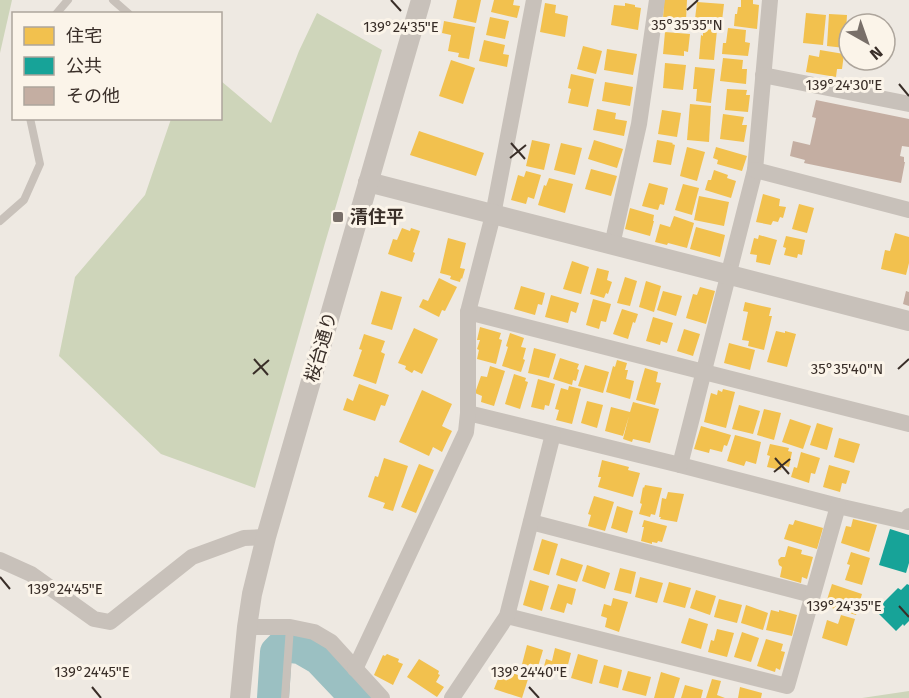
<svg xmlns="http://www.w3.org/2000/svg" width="909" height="698" viewBox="0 0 909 698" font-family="'Fira Sans','Noto Sans JP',sans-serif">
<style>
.green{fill:#ced5ba}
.water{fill:#9bc0c2}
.homes{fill:#f2c14e}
.public{fill:#17a398}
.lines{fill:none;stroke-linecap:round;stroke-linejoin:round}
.river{stroke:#9bc0c2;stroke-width:32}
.building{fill:#c4aea2}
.service{stroke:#c8c1ba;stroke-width:8}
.minor{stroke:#c8c1ba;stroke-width:16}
.tertiary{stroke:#c8c1ba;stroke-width:20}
.ticks{fill:none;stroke:#392e28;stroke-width:2}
.poi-dot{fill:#786f69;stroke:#fbf4e9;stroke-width:2}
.labels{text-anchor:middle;stroke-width:6;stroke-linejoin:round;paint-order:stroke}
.poi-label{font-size:18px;font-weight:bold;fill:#392e28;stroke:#fbf4e9;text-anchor:start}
.street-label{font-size:18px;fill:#392e28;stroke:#fbf4e9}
.ticks-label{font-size:15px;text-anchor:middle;fill:#392e28;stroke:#fbf4e9;stroke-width:6;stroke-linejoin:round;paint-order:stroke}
</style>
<rect width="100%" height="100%" fill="#eee9e2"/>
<g class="green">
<polygon points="0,0 12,0 0,53"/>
<polygon points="317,13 382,50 325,243 255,488 161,454 59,356 75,277 145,195 171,119 220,118 221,81 271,123 299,51"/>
<polygon points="909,691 909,698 862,698"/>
</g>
<path class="water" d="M280,641C288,641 297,639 304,642C327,649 346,680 361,698H350L314,660L299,654L281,653Z"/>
<g class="homes">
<polygon points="457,0 481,0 476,23 453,18"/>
<polygon points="494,0 514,0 513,5 520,6 517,18 491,12"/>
<polygon points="664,0 687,0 686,20 663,19"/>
<polygon points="741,0 753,0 753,4 759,5 757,29 734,26 735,14 737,14 738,7 741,7"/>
<polygon points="697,2 724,4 722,21 695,19"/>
<polygon points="545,3 556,5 555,13 568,16 565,37 540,32"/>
<polygon points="625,3 635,5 635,7 641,8 638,30 611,25 614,5 625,6"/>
<polygon points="806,13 826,15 823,45 803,43"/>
<polygon points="829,14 847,15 845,48 827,46"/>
<polygon points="490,17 509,21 505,39 486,35"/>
<polygon points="444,21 475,27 469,59 458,57 459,53 448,51 451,35 442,33"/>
<polygon points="728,28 746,30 745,42 750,43 748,56 722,54 723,43 726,43"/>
<polygon points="703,29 717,30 714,60 699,59 701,35 703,36"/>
<polygon points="665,32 690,34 688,52 684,51 684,56 663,54"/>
<polygon points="484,40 505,45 503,54 509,55 507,67 479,61"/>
<polygon points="583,46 602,51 596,74 577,69"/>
<polygon points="607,49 637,54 633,75 604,70"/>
<polygon points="820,50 844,54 842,69 837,69 836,77 806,72 809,55 819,57"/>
<polygon points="723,58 743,60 742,69 747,69 746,84 720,81"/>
<polygon points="451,60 475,68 463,104 439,96"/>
<polygon points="665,63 686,65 683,90 663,88"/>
<polygon points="695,67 715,69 711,103 696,101 697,89 693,89"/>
<polygon points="571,74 594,79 588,107 568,103 571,89 568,88"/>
<polygon points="605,82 633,87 630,106 602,101"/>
<polygon points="727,89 747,90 746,95 750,95 748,112 725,110"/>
<polygon points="690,104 711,106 709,142 687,140"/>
<polygon points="597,109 616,113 615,119 627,121 624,136 593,130"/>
<polygon points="662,110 681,113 677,137 658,134"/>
<polygon points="723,114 744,117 742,125 747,125 744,142 720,139"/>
<polygon points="419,131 484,153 476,176 410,155"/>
<polygon points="532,140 550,144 544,170 526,166"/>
<polygon points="594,140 623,149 617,168 588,159"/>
<polygon points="657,140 673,143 672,144 675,145 671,165 653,162"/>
<polygon points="561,143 582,148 575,175 554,170"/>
<polygon points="687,147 705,152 697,181 680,176"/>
<polygon points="716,147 747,156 742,171 717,164 718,160 713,158"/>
<polygon points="591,169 617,176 611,196 585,189"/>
<polygon points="714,170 728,175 727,178 736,181 731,198 705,190 708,180 711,180"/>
<polygon points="526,171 541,175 534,199 528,197 526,204 511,200 518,175 524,177"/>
<polygon points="549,178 573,184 565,213 538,205 544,185 546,186"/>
<polygon points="649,183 668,188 664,205 660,204 658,210 642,206"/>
<polygon points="683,184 699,188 692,215 675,210"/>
<polygon points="763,194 780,199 779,206 786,207 783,218 780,217 778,222 773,221 771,225 756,222"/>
<polygon points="699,196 729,202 724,226 694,220"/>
<polygon points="799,204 814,208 807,233 792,229"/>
<polygon points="630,208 654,215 653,221 654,221 650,236 625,229"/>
<polygon points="674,216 694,223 687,248 668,243 667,245 655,242 660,224 670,227"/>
<polygon points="696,227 725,235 720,257 690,249"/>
<polygon points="402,228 410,231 411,228 420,231 413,252 415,253 412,262 388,254 393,239 397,240"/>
<polygon points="895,233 909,237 909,263 906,275 881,269 885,250 890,251"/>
<polygon points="759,235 777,240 770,265 756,262 757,255 750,254 754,238 758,239"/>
<polygon points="786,236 805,240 802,255 798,254 797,258 784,255 786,248 783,247"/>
<polygon points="448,238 466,243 460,268 465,269 462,279 461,278 460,282 450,279 451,276 440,273"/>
<polygon points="572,261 589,267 581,294 563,289"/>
<polygon points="597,268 609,271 607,280 612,282 608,294 606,293 604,298 590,294"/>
<polygon points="625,277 637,281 630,306 617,303"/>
<polygon points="439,278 457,287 445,311 442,310 439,317 419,307 423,299 428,301"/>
<polygon points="646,281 661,286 654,312 639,307"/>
<polygon points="521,286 545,293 542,305 538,304 535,315 514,309"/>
<polygon points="700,287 715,291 706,324 686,318 693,294 697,295"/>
<polygon points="381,291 402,297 392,330 371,324"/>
<polygon points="663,291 682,296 676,316 657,310"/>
<polygon points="551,295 579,303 576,313 571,311 568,323 545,317"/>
<polygon points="593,299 611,304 606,322 601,321 599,329 586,325"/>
<polygon points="745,302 771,308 769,316 772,316 764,350 748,346 749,341 742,340 748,312 743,311"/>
<polygon points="622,309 638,314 635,323 633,322 628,339 613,334"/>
<polygon points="653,317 673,323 667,343 661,341 660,345 646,341"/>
<polygon points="480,327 501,333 499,339 502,340 496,364 477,359 479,350 477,349 480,340 477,340"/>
<polygon points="414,328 438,339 422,374 414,370 412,373 405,369 406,366 398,363"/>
<polygon points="684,329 700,334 693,356 677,351"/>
<polygon points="776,331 785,333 785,331 796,334 787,367 767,362"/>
<polygon points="510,333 524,338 521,347 526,348 523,359 525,360 521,372 502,366 508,347 506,346"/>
<polygon points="364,334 385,341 381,352 385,354 376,384 353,376 362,350 359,349"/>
<polygon points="729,343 755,350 750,370 724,363"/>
<polygon points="534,348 556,354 549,378 528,373"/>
<polygon points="560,358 579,364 577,369 579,370 576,381 573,380 572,385 553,379"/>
<polygon points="617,360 627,363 625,370 628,370 626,379 634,381 630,399 606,392 613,366 615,367"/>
<polygon points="585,365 609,372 603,393 578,386"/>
<polygon points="490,366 505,371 494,406 481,402 482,396 475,393 481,376 487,377"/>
<polygon points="645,368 658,372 656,382 661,383 655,405 636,400"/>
<polygon points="514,374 526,378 525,381 528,382 520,409 505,404"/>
<polygon points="538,379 555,384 549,406 545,405 544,410 531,407"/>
<polygon points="359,384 389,395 385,406 381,405 375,421 343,410 347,398 353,401"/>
<polygon points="569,386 581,389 572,424 556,420 559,410 555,409 561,388 568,390"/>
<polygon points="723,389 735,392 726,428 704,422 711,393 717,395 718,390 722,392"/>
<polygon points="422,390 452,404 442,426 452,431 448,439 442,452 433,447 429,456 399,442"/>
<polygon points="587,401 603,405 597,428 581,423"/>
<polygon points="633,402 659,409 650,443 633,439 632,442 623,439 629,416 623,436 605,431 611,407 630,412"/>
<polygon points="739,405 760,411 753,434 732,429"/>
<polygon points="764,409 781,413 774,440 757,435"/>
<polygon points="790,419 811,426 803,449 782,442"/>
<polygon points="817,423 833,428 827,450 810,445"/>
<polygon points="701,426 731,435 727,446 724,445 722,452 710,449 709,453 694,449"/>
<polygon points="735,435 761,442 756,464 746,461 744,466 727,461"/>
<polygon points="839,438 860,444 854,463 834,457"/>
<polygon points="770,444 789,448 788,451 792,452 789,467 782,465 781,470 767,467 770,456 767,455"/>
<polygon points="801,452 820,458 815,474 811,473 809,483 791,477 794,467 797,468"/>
<polygon points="384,458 408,466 393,511 383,508 385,503 368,497 375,476 378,477"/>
<polygon points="602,460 629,467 628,470 640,473 633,497 598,487 601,477 598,477"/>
<polygon points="419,464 434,470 416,513 401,507"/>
<polygon points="829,465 850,471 846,484 842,483 840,492 823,487"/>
<polygon points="645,485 662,488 655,515 651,514 650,517 639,514 642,504 640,503 643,487 644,488"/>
<polygon points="668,492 684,494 677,522 660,519 661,517 659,517 662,498 666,499"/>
<polygon points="594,496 614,502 605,531 588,526 591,515 588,514"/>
<polygon points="617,506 633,511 627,533 611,528"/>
<polygon points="853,519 877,525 869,552 841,543 846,526 851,527"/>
<polygon points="644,520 667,526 662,542 658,541 657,543 652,542 652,544 641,541 644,527 642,527"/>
<polygon points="795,520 823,528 817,549 784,539 789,524 793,525"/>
<polygon points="542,539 558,544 549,575 533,570"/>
<polygon points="788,546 802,550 801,554 813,557 807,579 802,577 801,583 780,577 782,567 779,565 778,560 781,557 785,557"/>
<polygon points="851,552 870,558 862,585 845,580 850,565 847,564"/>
<polygon points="561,558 583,565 577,582 556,575"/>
<polygon points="587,565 610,573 605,589 582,581"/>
<polygon points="620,568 636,572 631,594 614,590"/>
<polygon points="640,577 663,583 657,603 635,597"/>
<polygon points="530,580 549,586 542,611 523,605"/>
<polygon points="669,582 691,588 685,608 663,602"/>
<polygon points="558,584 576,589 572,605 567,603 564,613 550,609"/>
<polygon points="832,584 862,594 856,615 825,606"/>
<polygon points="696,590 716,596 710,615 690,608"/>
<polygon points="613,598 628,602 619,632 605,627 607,618 601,616 604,604 611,606"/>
<polygon points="719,599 742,605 737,623 714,617"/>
<polygon points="746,605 768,613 763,630 741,623"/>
<polygon points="771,610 779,612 779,610 797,615 792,636 766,630"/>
<polygon points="841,615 855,619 847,646 822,638 827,620 838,624"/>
<polygon points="689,618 708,624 701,649 681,643"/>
<polygon points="717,629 734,633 727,657 708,652 711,640 714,641"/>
<polygon points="742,632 759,638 751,662 734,657"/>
<polygon points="766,639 783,644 781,651 785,652 780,670 776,668 775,672 757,666"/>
<polygon points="527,645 543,650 536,673 521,668"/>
<polygon points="555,648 571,653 565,676 543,670 546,659 552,661"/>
<polygon points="387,654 399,659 398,662 403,664 393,685 374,675 383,655 385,656"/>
<polygon points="578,654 598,660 592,684 571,678"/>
<polygon points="419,659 439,671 438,674 440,675 436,682 444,687 437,697 407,677"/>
<polygon points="604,665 622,670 618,688 599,683"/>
<polygon points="502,669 528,679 522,698 494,689"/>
<polygon points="628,671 651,677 646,696 622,690"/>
<polygon points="661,672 680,678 674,698 654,698"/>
<polygon points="712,679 721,681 717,695 725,698 706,698"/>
<polygon points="685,685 703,690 701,698 681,698"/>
<polygon points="740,687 762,693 761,698 738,698"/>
</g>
<g class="public">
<polygon points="890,529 909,535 909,563 906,573 879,565"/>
<polygon points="907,584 909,585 909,621 904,626 903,624 896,631 878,613 885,607 882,604 898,588 901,590"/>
</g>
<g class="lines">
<polyline class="river" points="273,698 276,652 282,646 300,648 319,659 356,698"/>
</g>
<g class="building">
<polygon points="816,100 909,119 909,147 902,146 900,156 904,157 904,162 905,162 901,183 804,163 805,160 790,156 793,141 810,145 816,118 812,117"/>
<polygon points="906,291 909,292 909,306 903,304"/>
</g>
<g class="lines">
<g class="service">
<polyline points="113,0 129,14"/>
<polyline points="56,14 68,0"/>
<polyline points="0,221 24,200 40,164 30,118"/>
<polyline points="285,698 290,627"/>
</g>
<g class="minor">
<polyline points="770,0 755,170 680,465 838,506 908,522 909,516"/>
<polyline points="763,75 909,104"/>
<polyline points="755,170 909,210"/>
<polyline points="612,245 639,124 657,0"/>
<polyline points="468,312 909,424"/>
<polyline points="468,413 680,465"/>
<polyline points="531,522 812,595"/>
<polyline points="0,560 31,574 94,619 110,622 192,557 244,538 266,537"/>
<polyline points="507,616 787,686 838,506"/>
<polyline points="247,627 290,627 314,632 331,642 382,698"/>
<polyline points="355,669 466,432 468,413 468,312 493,215 534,0"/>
<polyline points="452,698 507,616 553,434"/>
</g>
<g class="tertiary">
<polyline points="368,182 909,321"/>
<polyline points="240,698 247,627 252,594 266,537 421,0"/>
</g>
</g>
<path class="ticks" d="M391,0L401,11M687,10L698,0M899,84L909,96M511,143L525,159M510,158L526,145M254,359L268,375M898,369L909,359M253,374L269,360M775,458L789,474M774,472L790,459M0,577L10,589M899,606L909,617M92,687L101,698M529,687L539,698"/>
<rect class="poi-dot" x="332" y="211" width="12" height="12" rx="3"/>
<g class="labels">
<g class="poi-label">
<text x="350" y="223">清住平</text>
</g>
<g class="street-label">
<text transform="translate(321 347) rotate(-74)" y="6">桜台通り</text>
</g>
</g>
<g class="ticks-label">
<text x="687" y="30">35°35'35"N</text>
<text x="401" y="32">139°24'35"E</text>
<text x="844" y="90">139°24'30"E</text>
<text x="847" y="374">35°35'40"N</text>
<text x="65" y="594">139°24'45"E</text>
<text x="844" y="611">139°24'35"E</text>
<text x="92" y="677">139°24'45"E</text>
<text x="529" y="677">139°24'40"E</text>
</g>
<rect x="12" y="12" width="210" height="108" fill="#fbf4e9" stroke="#ada59c" stroke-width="1.5"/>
<rect x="24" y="27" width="30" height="18" fill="#f2c14e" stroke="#ada59c" stroke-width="1.5"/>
<text x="66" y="42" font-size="18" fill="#392e28">住宅</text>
<rect x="24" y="57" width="30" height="18" fill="#17a398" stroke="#ada59c" stroke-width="1.5"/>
<text x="66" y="72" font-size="18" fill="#392e28">公共</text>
<rect x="24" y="87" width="30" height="18" fill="#c4aea2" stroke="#ada59c" stroke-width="1.5"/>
<text x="66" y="102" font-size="18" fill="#392e28">その他</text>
<g transform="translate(867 42) rotate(140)"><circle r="28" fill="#fbf4e9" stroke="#ada59c" stroke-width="1.5"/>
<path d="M0-4.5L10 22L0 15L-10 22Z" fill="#786f69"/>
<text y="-9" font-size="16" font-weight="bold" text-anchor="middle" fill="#392e28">N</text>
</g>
</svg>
